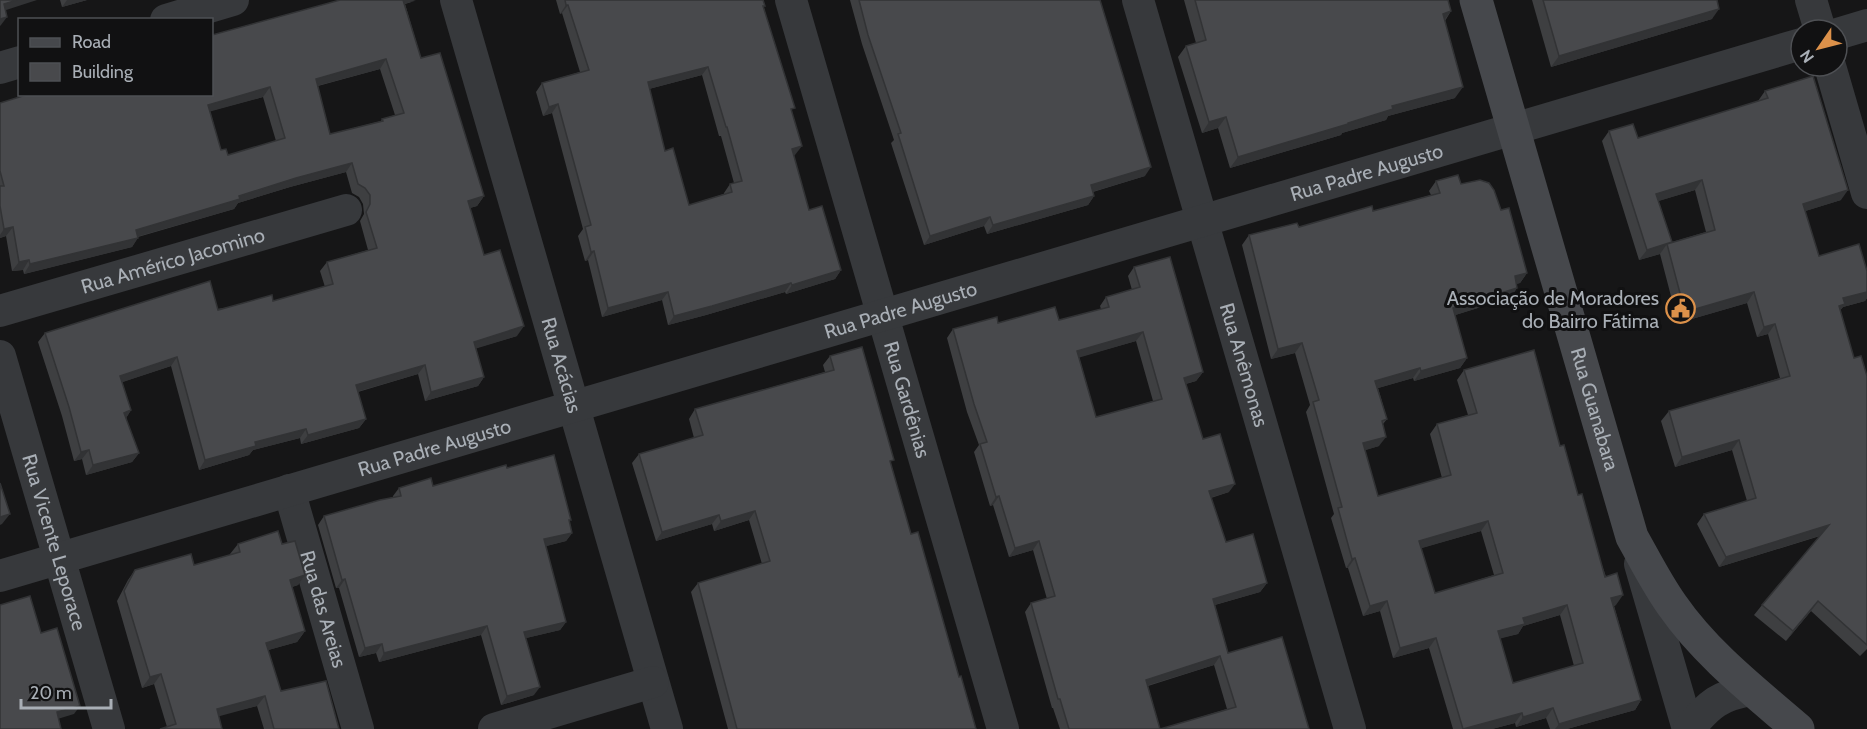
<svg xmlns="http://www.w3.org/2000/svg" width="1867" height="729" viewBox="0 0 1867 729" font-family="Cabin,sans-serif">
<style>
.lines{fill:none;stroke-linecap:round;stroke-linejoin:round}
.street{stroke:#37393c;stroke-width:32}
.secondary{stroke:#46484c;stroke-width:33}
.wall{fill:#3e3f41;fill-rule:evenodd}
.shaded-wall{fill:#323335}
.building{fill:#48494c;stroke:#323335;stroke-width:1.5;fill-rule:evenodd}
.labels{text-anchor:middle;stroke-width:6;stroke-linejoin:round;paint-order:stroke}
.street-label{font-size:20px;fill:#a9afb6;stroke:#111112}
.poi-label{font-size:20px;fill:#a9afb6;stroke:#111112;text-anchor:end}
</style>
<rect width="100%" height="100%" fill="#161617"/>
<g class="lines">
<g class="street">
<path id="s1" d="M456,0L667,729"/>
<path id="s2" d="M791,0L1003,729"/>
<path id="s3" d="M1138,0L1350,729"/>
<polyline points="1811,0 1820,30"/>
<polyline points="166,20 233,0"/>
<polyline points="1837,34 1867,25"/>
<polyline points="1830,66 1867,193"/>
<polyline points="0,68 20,62"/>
<path id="s4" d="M0,311L346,210"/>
<path id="s5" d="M0,356L109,729"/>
<path id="s6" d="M289,490L358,729"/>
<polyline points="1640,564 1688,729"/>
<path id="s7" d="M0,576L1801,44"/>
<polyline points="494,729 653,682"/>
<path d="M1689,729C1709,704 1720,695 1752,690"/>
</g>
<path class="secondary" id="s8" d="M1476,0L1632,537C1645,560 1657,584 1672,605C1706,654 1754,691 1798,729"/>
</g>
<g class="wall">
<polygon points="60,0 87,0 62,7"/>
<path d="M556,0H763L764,8L792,111L795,155L793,156L809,210L841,270L835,279L786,294L785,292L706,315L668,325L662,300L602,317L588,260L585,261L578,236L583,229L552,113L543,116L536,92L542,83L580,72L562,13L560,14ZM702,75L719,136H721L734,183L730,184L724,193V194L689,205L665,151L649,89Z"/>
<polygon points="850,0 1100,0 1145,176 1093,192 1094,196 1088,205 987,234 984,226 924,245 891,143 894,140 862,44"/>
<polygon points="1184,0 1448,0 1451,11 1445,21 1455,98 1388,116 1386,120 1342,133 1341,135 1230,168 1218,128 1202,133 1178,57 1186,46 1196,43"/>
<polygon points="1532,0 1717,0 1712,19 1551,67"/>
<path d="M415,1L405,4L421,58L484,196L477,206L470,208L484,255L517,336L476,348L484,377L478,386L425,401L418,374L358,392L366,419L359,428L301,444L300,438L253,450L249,455L199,470L171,366L122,382L131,410L126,418L139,453L132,462L86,475L82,459L74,461L62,416L38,342L45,333L273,301L325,287L320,271L327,262L368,250L360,221L364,214L363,204L359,197L352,193L346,172L290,187L238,203L234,209L138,237L132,247L24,274L23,270L12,271L6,236L0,238V103L212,94V35ZM380,69L395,115L382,119L381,121L330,134L318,86ZM263,97L276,141L228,155L221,150L210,111Z"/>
<path d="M1765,91L1841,200L1805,211L1819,256L1867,271V298L1865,301L1843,307L1840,310L1854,358L1867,376V649L1860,656L1811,611L1786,641L1754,615L1762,605L1820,536L1719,567L1697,524L1704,514L1747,501L1732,450L1675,467L1661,421L1669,411L1780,378L1768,334L1757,337L1747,303L1678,323L1660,254L1639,260L1602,141L1609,131L1638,138L1758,101ZM1695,190L1706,232L1672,242L1658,201Z"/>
<path d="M1436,181L1461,184L1501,210L1527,273L1520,283L1516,284L1517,288L1510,298L1455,315L1467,358L1460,368L1414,381L1413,378L1378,388L1387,419L1383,424L1379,446L1365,450L1378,496L1442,478L1430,434L1437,424L1468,415L1457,380L1464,370L1560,446L1616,605L1614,606L1641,700L1635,710L1567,729H1550L1546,718L1516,727L1515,723L1492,729H1453L1429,648L1393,658L1380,611L1363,616L1348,568H1346L1331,518L1334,514L1306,412L1310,405L1295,353L1271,359L1242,245L1249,235L1299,227L1373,211L1431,195L1429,191ZM1481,531L1494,575L1435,593L1421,548ZM1560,615L1574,666L1513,683L1500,638L1518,634L1523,626Z"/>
<path d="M1134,267L1203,372L1196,381L1186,384L1203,439L1229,492L1211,498L1226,542L1267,583L1260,592L1215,605L1228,653L1309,729H1060L1053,708H1052L1025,612L1031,603L1047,599L1033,550L1009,557L993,505L990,506L974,452L979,445L967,412L947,338L953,329L998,323L1059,320L1101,309L1100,306L1106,297L1132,290L1128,276ZM1136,341L1153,401L1096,417L1079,357ZM1214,665L1227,709L1160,729L1148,686Z"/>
<polygon points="830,356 891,464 911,534 976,729 728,729 691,592 698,583 762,564 749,520 714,531 712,524 656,541 632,463 639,454 694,438 689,419 695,409 825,372 823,365"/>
<polygon points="507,468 569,523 572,533 566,541 546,546 566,622 560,630 526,638 534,695 501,705 481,635 379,662 376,653 359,657 339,588 336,588 318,525 324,516 393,497 393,496 399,488 433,486"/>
<polygon points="238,544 282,544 305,575 298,585 292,587 305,631 297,642 268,650 281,691 339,729 264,729 257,706 167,727 154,684 142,688 117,601 128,580 135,570 194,565 231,555 230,554"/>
</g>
<g class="shaded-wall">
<polygon points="17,0 37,0 0,12 4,4"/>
<polygon points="67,0 87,0 62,7"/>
<polygon points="401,0 416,0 396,7"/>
<polygon points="566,5 568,5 562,13 560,14"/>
<polygon points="1719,9 1712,19 1551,67 1559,56"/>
<polygon points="1451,11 1443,22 1443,14"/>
<polygon points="7,17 1,25 0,26 0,19"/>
<polygon points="386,59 380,69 309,88 316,79"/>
<polygon points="708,67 702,75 641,91 648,82"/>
<polygon points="270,87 263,97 201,114 208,105"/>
<polygon points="1463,87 1455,98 1388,116 1386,120 1342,133 1341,135 1230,168 1238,157 1348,123 1392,106"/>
<polygon points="558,104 552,113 543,116 549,107"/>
<polygon points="1226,117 1218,128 1202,133 1209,122"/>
<polygon points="802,146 795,155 785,158 792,149"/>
<polygon points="352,163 346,172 290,187 238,203 234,209 129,239 136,230 296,178"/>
<polygon points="1151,167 1145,176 1085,194 1091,185"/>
<polygon points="1702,180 1695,190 1649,204 1656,194"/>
<polygon points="1848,190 1841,200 1796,214 1803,204"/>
<polygon points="484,196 477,206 462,210 468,201"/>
<polygon points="1094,196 1088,205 987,234 993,225"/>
<polygon points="990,217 984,226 924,245 930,236"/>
<polygon points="13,227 6,236 0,238 0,235 4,229"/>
<polygon points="138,238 132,247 24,274 30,264"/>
<polygon points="1667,244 1660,254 1639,260 1647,250"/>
<polygon points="594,251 588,260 585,261 591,252"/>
<polygon points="29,260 23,270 12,271 19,262"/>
<polygon points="841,270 835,279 786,294 792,285"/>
<polygon points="1527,273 1520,283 1508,286 1515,276"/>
<polygon points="791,283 785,292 706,315 668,325 674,316"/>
<polygon points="1517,288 1510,298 1446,318 1453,308"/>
<polygon points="668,292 662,300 602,317 608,308"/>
<polygon points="1754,292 1747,303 1678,323 1685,312"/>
<polygon points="1867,292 1867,298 1865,301 1843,307 1837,314 1832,316 1843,298"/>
<polygon points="1775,324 1768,334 1757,337 1764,327"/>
<polygon points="524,326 517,336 468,351 474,342"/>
<polygon points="1143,332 1136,341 1071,360 1077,351"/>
<polygon points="1302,343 1295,353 1271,359 1278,349"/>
<polygon points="177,357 171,366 114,385 120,376"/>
<polygon points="1467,358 1460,368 1414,381 1421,371"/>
<polygon points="425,365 418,374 349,394 356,385"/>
<polygon points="1420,368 1413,378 1368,391 1375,381"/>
<polygon points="1203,372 1196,381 1177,386 1184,378"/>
<polygon points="484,377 478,386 425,401 431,392"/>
<polygon points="131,410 125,420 124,413"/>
<polygon points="366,419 359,428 301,444 308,435"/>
<polygon points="306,429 300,438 253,450 249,455 199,470 205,460 255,442"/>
<polygon points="1386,437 1379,446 1356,453 1363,443"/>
<polygon points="1739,440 1732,450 1675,467 1682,457"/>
<polygon points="89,450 82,459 74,461 81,452"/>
<polygon points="139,453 132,462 86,475 93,465"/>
<polygon points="1235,484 1229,492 1202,500 1209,491"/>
<polygon points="999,496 993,505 990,506 996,497"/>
<polygon points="755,511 749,520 714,531 721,521"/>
<polygon points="10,514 2,524 0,525 0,517"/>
<polygon points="719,515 712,524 656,541 662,532"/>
<polygon points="1488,521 1481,531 1412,551 1419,541"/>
<polygon points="1829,525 1822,535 1719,567 1726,557"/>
<polygon points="572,533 566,541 539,548 544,539"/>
<polygon points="1039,541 1033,550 1009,557 1015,548"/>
<polygon points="1355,558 1348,568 1346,568 1352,559"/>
<polygon points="305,575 298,585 282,590 290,580"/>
<polygon points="345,579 339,588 336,588 342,580"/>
<polygon points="1267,583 1260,592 1207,607 1213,599"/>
<polygon points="1623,595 1616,605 1605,608 1611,598"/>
<polygon points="1387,601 1380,611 1363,616 1370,606"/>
<polygon points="1818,601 1811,611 1786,641 1793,631"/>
<polygon points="1567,605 1560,615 1523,626 1518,634 1491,641 1498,631 1523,618"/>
<polygon points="566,622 560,630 518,640 524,632"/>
<polygon points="487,626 481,635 379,662 384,653"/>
<polygon points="305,631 297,642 258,653 266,643"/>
<polygon points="1436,638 1429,648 1393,658 1400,648"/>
<polygon points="382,644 376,653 359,657 365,648"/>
<polygon points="1220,656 1214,665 1139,688 1146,680"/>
<polygon points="161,674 154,684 142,688 150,677"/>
<polygon points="540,687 534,695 501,705 507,696"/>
<polygon points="265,696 257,706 209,719 217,709"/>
<polygon points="1641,700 1635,710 1567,729 1555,729 1559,724"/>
<polygon points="80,706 74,714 51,721 57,712"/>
<polygon points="1553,708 1546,718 1516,727 1523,717"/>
<polygon points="1522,713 1515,723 1492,729 1463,729"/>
</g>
<g class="building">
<polygon points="0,0 17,0 4,4 7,17 0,19"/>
<path d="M340,0H403L421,58L440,53L484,196L468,201L484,255L500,250L524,326L474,342L484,377L431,392L425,365L356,385L366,419L308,435L306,429L255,442L256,446L205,460L177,357L120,376L131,410L124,413L139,453L93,465L89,450L81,452L69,407L45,333L210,281L218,310L272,295L273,301L333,284L327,262L377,248L366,212L370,204V195L365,188L358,184L352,163L296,178L239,196L240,199L136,230L138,238L30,264L29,260L19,262L13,227L4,229L0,206V186H4L0,171V103L29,94H212V35ZM386,59L404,113L382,119L383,121L330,134L316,79ZM270,87L285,138L228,155L226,149L221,150L208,105Z"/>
<path d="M565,0H763L765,6H763L795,108L791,109L802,146L792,149L809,210L822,206L841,270L792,285L791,283L712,306L674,316L668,292L608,308L594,251L591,252L585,227L591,225L558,104L549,107L542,83L589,70L568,5H566ZM708,67L726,127H727L742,181L730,184L732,192L689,205L673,148L665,151L648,82Z"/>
<polygon points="859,0 1100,0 1151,167 1091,185 1094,196 993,225 990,217 930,236 898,134 901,133 868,35"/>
<polygon points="1195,0 1448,0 1451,11 1443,14 1463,87 1392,106 1393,109 1348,123 1348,124 1238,157 1226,117 1209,122 1186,46 1206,40"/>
<polygon points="1543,0 1717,0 1719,9 1559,56"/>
<polygon points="1813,76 1848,190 1803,204 1819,256 1859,244 1867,271 1867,292 1843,298 1845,304 1839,306 1854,358 1861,356 1867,376 1867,645 1818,601 1793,631 1762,605 1829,525 1726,557 1704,514 1756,498 1739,440 1682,457 1669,411 1790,376 1775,324 1764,327 1754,292 1685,312 1667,244 1715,230 1702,180 1656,194 1672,242 1647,250 1609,131 1633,124 1638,138 1768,98 1765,91"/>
<path d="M1458,175L1461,184L1480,180L1489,183L1494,190L1501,210L1509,208L1527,273L1515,276L1517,288L1453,308L1467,358L1421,371L1420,368L1375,381L1387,419L1382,421L1386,437L1363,443L1378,496L1451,475L1437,424L1477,413L1464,370L1534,350L1560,446L1564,445L1578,495L1582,494L1605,577L1617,573L1623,595L1611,598L1641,700L1559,724L1553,708L1523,717L1522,713L1463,729L1436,638L1400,648L1387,601L1370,606L1355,558L1352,559L1338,508L1342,507L1313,402L1319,400L1302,343L1278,349L1249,235L1297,223L1299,227L1372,206L1373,211L1440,193L1436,181ZM1488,521L1503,573L1435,593L1419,541ZM1567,605L1583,663L1513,683L1498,631L1525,624L1523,618Z"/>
<path d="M1170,257L1203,372L1184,378L1203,439L1220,434L1235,484L1209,491L1226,542L1253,534L1267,583L1213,599L1228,653L1282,637L1309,729H1069L1060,699H1058L1031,603L1055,596L1039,541L1015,548L999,496L996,497L980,444L987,442L974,404L953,329L997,317L998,323L1055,307L1059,320L1109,307L1106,297L1140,287L1134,267ZM1143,332L1162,399L1096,417L1077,351ZM1220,656L1236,707L1160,729L1146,680Z"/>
<polygon points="862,347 894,460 890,461 911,534 918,532 959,677 961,676 976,729 737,729 698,583 770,561 755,511 721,521 719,515 662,532 639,454 703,435 695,409 834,370 830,356"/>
<polygon points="554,455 571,520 569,520 572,533 544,539 566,622 524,632 540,687 507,696 487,626 384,653 382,644 365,648 345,579 342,580 324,516 380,500 401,496 399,488 431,478 433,486 506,465 507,468"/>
<polygon points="0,483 10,514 0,517"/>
<polygon points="278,531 282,544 295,541 305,575 290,580 305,631 266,643 281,691 326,681 339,729 274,729 265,696 217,709 222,729 160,729 176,724 161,674 150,677 124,591 135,570 191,554 194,565 240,552 238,544"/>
<polygon points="30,596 41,633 57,628 80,706 57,712 61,729 0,729 0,605"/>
</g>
<defs>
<symbol id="civic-ring" viewBox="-11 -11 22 22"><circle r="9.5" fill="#111112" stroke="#dc914a" stroke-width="1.5"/><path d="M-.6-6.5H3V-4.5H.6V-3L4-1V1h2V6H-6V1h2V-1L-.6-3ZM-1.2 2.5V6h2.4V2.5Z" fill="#dc914a"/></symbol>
</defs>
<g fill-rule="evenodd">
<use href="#civic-ring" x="1664" y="292" width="33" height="33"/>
</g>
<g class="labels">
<g class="street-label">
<text dy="7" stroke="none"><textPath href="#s7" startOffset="1425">Rua Padre Augusto</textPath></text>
<text dy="7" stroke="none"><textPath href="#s4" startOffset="180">Rua Américo Jacomino</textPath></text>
<text dy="7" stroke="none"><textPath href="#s7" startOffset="939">Rua Padre Augusto</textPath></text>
<text dy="7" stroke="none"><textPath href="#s1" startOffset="380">Rua Acácias</textPath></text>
<text dy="7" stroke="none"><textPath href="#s3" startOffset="380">Rua Anêmonas</textPath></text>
<text dy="7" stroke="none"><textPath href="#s2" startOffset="416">Rua Gardênias</textPath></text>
<text dy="7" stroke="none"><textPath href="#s8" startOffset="426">Rua Guanabara</textPath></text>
<text dy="7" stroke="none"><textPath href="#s7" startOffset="453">Rua Padre Augusto</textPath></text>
<text dy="7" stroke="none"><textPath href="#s5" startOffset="194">Rua Vicente Leporace</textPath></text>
<text dy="7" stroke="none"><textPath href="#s6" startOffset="124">Rua das Areias</textPath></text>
</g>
<g class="poi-label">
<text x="1659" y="305">Associação de Moradores<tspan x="1659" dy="23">do Bairro Fátima</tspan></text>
</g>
</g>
<rect x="18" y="18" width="195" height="78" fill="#111112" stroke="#4e5054" stroke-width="1.5"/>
<rect x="30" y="38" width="30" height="9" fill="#46484c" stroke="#4e5054" stroke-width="1.5"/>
<text x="72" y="48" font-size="18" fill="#a9afb6">Road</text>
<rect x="30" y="63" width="30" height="18" fill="#48494c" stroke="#4e5054" stroke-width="1.5"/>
<text x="72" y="78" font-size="18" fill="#a9afb6">Building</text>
<g transform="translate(1819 48) rotate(235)"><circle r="28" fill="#111112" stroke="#4e5054" stroke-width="1.5"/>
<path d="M0-4.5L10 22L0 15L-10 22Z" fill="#dc914a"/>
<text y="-9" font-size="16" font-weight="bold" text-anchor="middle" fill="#a9afb6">N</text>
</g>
<path d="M21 699v9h90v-9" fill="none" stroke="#a9afb6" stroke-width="3"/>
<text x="30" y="699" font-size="18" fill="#a9afb6" stroke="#111112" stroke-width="4.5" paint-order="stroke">20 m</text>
</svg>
